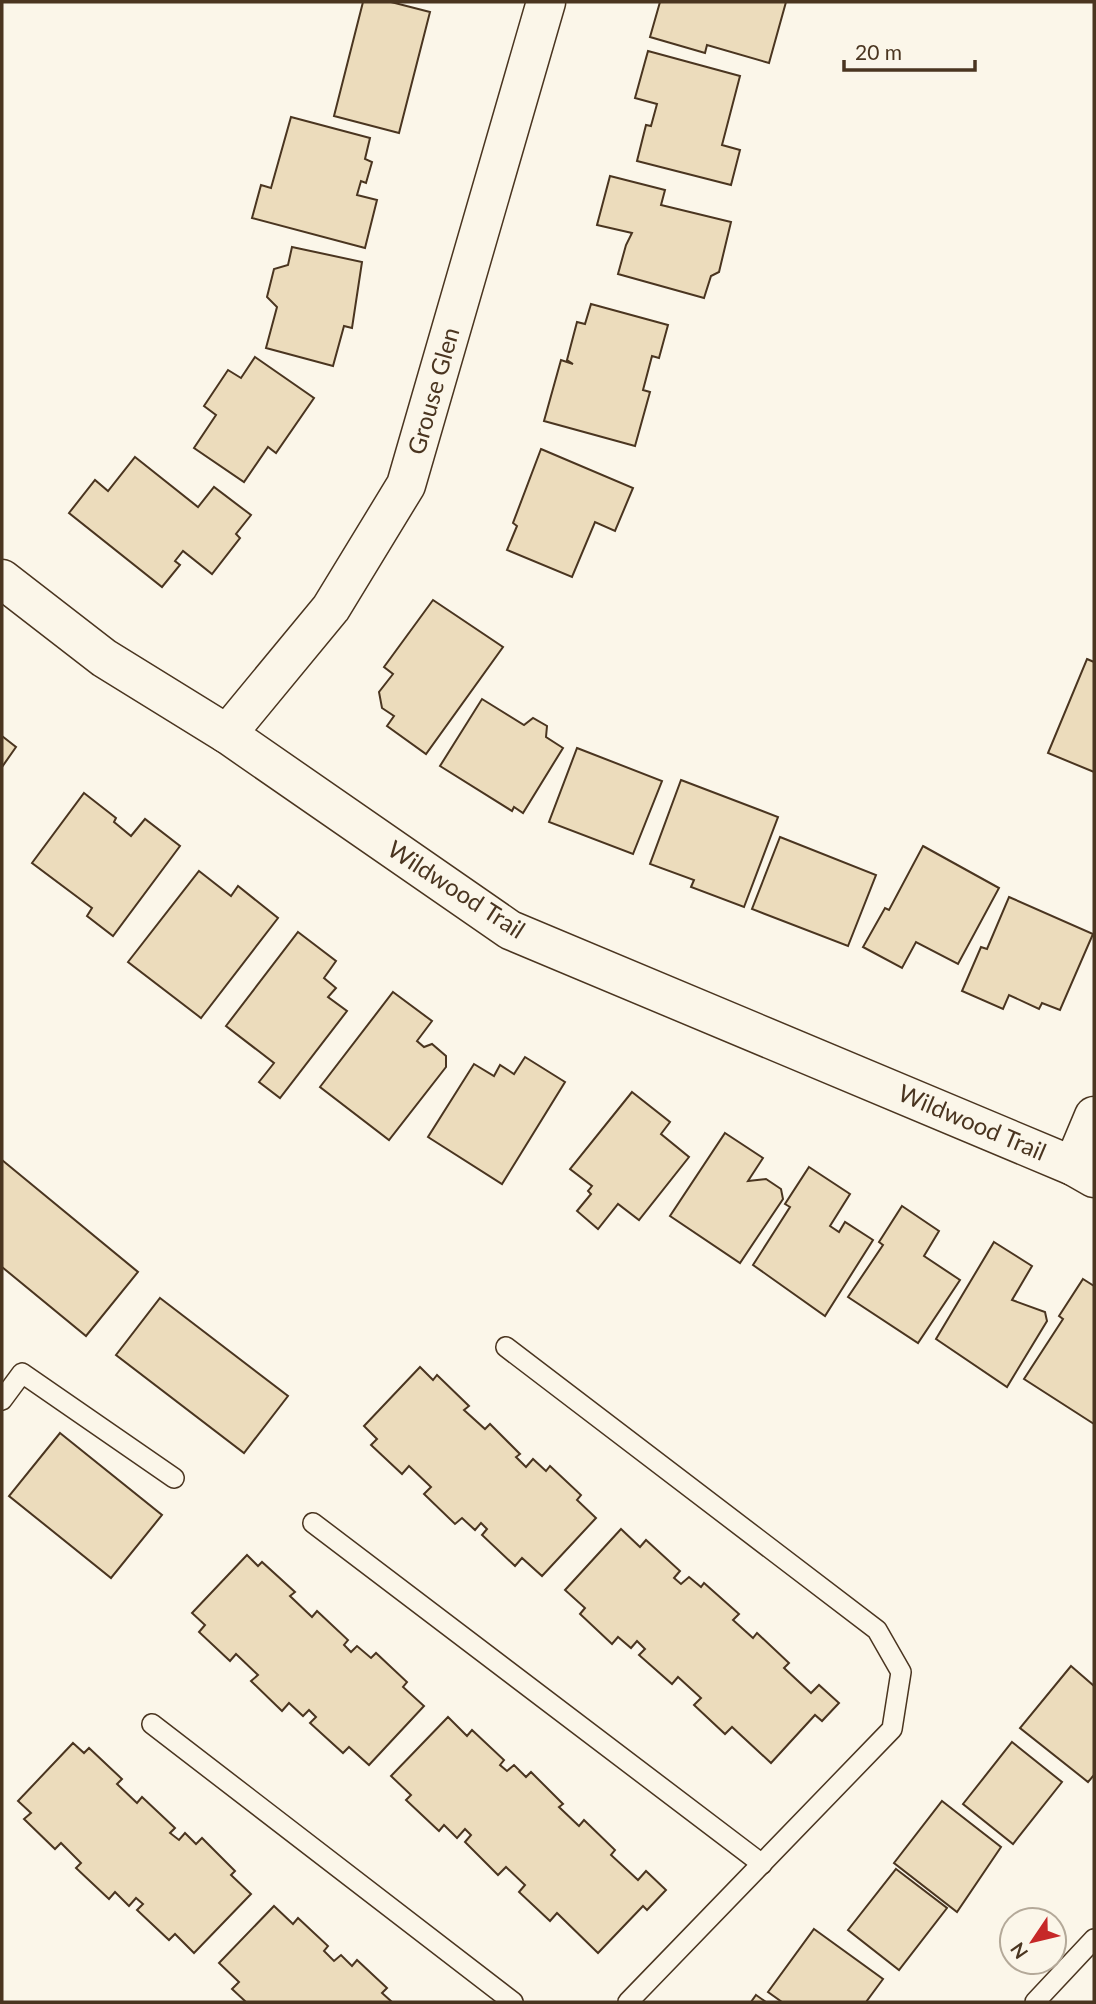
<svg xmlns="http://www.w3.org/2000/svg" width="1096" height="2004" viewBox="0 0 1096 2004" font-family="Lato,sans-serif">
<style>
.building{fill:#ecdcbc;stroke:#4a3520;stroke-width:2}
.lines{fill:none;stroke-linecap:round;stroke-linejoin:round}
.lane-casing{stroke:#4a3520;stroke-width:22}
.street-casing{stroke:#4a3520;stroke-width:41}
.lane{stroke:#fbf6e9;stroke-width:19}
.street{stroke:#fbf6e9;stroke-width:38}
.labels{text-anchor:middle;stroke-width:5;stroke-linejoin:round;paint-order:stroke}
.street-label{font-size:24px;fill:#4a3520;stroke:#fbf6e9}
</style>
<rect width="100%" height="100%" fill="#fbf6e9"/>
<g class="building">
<polygon points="363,2 391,2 430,12 399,133 334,116"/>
<polygon points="660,2 786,2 769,63 707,45 705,53 650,37"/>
<polygon points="648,51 740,76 722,145 740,150 731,185 637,161 646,125 651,126 657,104 635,98"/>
<polygon points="291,117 370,138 365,159 372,162 366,183 361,181 357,195 377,200 365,248 252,218 261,185 271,188"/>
<polygon points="610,176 665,190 661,205 731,222 719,272 711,276 704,298 618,274 626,245 632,233 597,225"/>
<polygon points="292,247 362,262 352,328 344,326 333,366 266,348 277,307 267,297 274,269 288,265"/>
<polygon points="591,304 668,325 659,358 652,356 643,390 650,392 635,446 544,421 561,360 573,364 567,360 577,322 585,324"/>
<polygon points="255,357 314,398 276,453 268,447 244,482 194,448 216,415 204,406 228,370 241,378"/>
<polygon points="541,449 633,488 615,531 595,522 572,577 507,550 517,526 513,523"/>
<polygon points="135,457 198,507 214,487 251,515 236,534 240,538 212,574 183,551 175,561 180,565 162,587 69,513 95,480 108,491"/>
<polygon points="433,600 503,647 426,754 387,726 394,716 382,708 379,692 393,674 384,667"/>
<polygon points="1087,659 1094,662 1094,772 1048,753"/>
<polygon points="482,699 524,725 533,718 547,726 546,737 563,748 523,813 514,807 512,811 440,766"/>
<polygon points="2,736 16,747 2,767"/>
<polygon points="577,748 662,781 633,854 549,822"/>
<polygon points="681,780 778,817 744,907 691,887 694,880 650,864"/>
<polygon points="84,793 116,818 114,822 131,836 145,819 180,846 113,936 87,916 92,908 32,863"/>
<polygon points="780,837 876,875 848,946 752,909"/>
<polygon points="923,846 999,888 958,964 916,942 902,968 863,947 885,908 889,910"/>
<polygon points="199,871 231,896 238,886 278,918 201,1018 128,962"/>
<polygon points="1009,897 1093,934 1060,1010 1042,1003 1039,1009 1009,995 1003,1009 962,991 981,947 987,949"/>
<polygon points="298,932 336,961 324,978 336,988 328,997 347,1011 280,1098 259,1082 274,1063 226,1026"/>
<polygon points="393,992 432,1021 417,1041 424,1047 432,1044 446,1056 446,1067 389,1140 320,1087"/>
<polygon points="525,1057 565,1082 502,1184 428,1137 474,1064 494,1076 500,1065 514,1074"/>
<polygon points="632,1092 670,1122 661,1134 689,1157 639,1220 618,1204 598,1229 577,1211 591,1194 588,1191 592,1186 570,1169"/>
<polygon points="725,1133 763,1158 748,1181 766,1179 781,1189 783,1199 740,1263 670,1216"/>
<polygon points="2,1160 138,1272 86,1336 2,1267"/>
<polygon points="809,1167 850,1194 830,1226 839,1232 845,1222 873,1240 825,1316 753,1265 790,1207 785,1204"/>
<polygon points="902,1206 939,1231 924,1256 960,1280 918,1343 848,1297 883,1245 879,1242"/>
<polygon points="994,1242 1032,1266 1012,1300 1045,1312 1047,1321 1007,1387 936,1339"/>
<polygon points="1083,1279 1094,1286 1094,1424 1024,1379 1063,1319 1059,1316"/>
<polygon points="160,1298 288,1396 244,1453 116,1355"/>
<polygon points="420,1367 433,1380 437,1375 469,1406 464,1410 485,1429 490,1424 520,1454 516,1457 526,1467 533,1459 546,1471 550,1466 581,1495 577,1500 596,1518 542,1576 522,1558 515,1566 482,1535 487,1529 481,1523 475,1530 462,1518 455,1524 424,1494 431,1487 409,1466 402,1474 371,1445 377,1439 364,1426"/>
<polygon points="60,1433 162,1515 111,1578 9,1496"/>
<polygon points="621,1529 640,1547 646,1540 680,1571 674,1578 681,1584 689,1577 701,1587 704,1583 739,1614 733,1620 753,1638 757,1633 789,1663 784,1668 811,1693 819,1685 839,1703 822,1721 815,1715 771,1763 732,1727 725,1734 694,1705 701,1698 678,1677 672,1684 639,1655 645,1649 637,1641 631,1648 618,1637 612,1644 580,1614 585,1608 565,1590"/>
<polygon points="247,1555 258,1566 262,1562 295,1592 290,1596 312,1617 317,1611 348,1640 344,1645 351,1652 357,1646 371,1658 376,1653 407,1682 403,1687 424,1706 369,1765 349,1747 343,1753 310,1723 316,1717 309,1710 303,1716 289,1703 282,1711 251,1681 258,1675 236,1654 230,1661 199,1632 205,1625 192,1613"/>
<polygon points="1071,1666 1094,1686 1094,1775 1088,1782 1020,1728"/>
<polygon points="448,1717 467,1736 472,1730 504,1760 500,1765 507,1771 514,1765 526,1777 531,1772 563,1804 559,1807 579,1826 584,1820 615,1850 611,1855 638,1880 646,1871 666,1890 647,1910 643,1906 598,1953 557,1913 550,1921 519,1892 525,1885 506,1867 498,1875 465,1842 471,1835 465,1829 457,1838 444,1825 439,1831 406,1800 411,1795 391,1776"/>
<polygon points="1012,1742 1062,1782 1013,1844 963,1804"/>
<polygon points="73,1743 84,1753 89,1748 122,1779 117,1784 137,1803 142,1797 175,1828 170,1833 179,1840 185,1833 196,1844 202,1838 235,1871 231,1875 251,1894 194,1953 175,1934 169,1940 137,1910 143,1904 136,1898 129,1906 115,1892 109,1899 76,1868 81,1863 61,1843 55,1849 24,1819 31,1813 18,1801"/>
<polygon points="942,1801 1001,1847 957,1912 894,1863"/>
<polygon points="896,1869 947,1908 899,1970 848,1930"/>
<polygon points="274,1906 293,1924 298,1918 328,1946 324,1951 334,1961 341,1955 352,1966 357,1960 387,1988 382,1993 392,2002 246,2002 232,1989 239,1982 219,1963"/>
<polygon points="814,1929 883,1979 866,2002 782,2002 768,1992"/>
<polygon points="756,1995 766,2002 751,2002"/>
</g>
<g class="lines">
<defs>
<g id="lane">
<polyline points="506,1347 877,1630 901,1672 892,1729 628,2002"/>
<polyline points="2,1400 22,1373 174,1478"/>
<polyline points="313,1523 762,1864"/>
<polyline points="152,1724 513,2002"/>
<polyline points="1035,2002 1094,1939"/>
</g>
<g id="street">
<polyline points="2,579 104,658 227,734 510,930 1073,1166 1094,1178"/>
<polyline points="227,734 331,608 406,485 546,2"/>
<polyline points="1073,1166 1094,1116"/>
</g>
</defs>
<use href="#lane" class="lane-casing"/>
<use href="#street" class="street-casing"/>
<use href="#lane" class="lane"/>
<use href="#street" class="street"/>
</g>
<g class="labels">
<g class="street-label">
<text transform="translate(434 391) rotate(-74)" y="8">Grouse Glen</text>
<text transform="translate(456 890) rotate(33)" y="8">Wildwood Trail</text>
<text transform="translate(972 1123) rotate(23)" y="8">Wildwood Trail</text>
</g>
</g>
<rect width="1096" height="2004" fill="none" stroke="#4a3520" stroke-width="7"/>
<g transform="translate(1033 1941) rotate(235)"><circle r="33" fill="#fbf6e9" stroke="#b4a999" stroke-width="2"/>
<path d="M0-5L12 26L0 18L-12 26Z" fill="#c62828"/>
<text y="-10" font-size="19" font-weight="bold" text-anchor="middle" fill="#4a3520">N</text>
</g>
<path d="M844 60v10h131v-10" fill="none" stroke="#4a3520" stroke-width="3.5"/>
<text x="855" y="60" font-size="21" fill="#4a3520" stroke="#fbf6e9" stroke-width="5" paint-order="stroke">20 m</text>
</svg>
